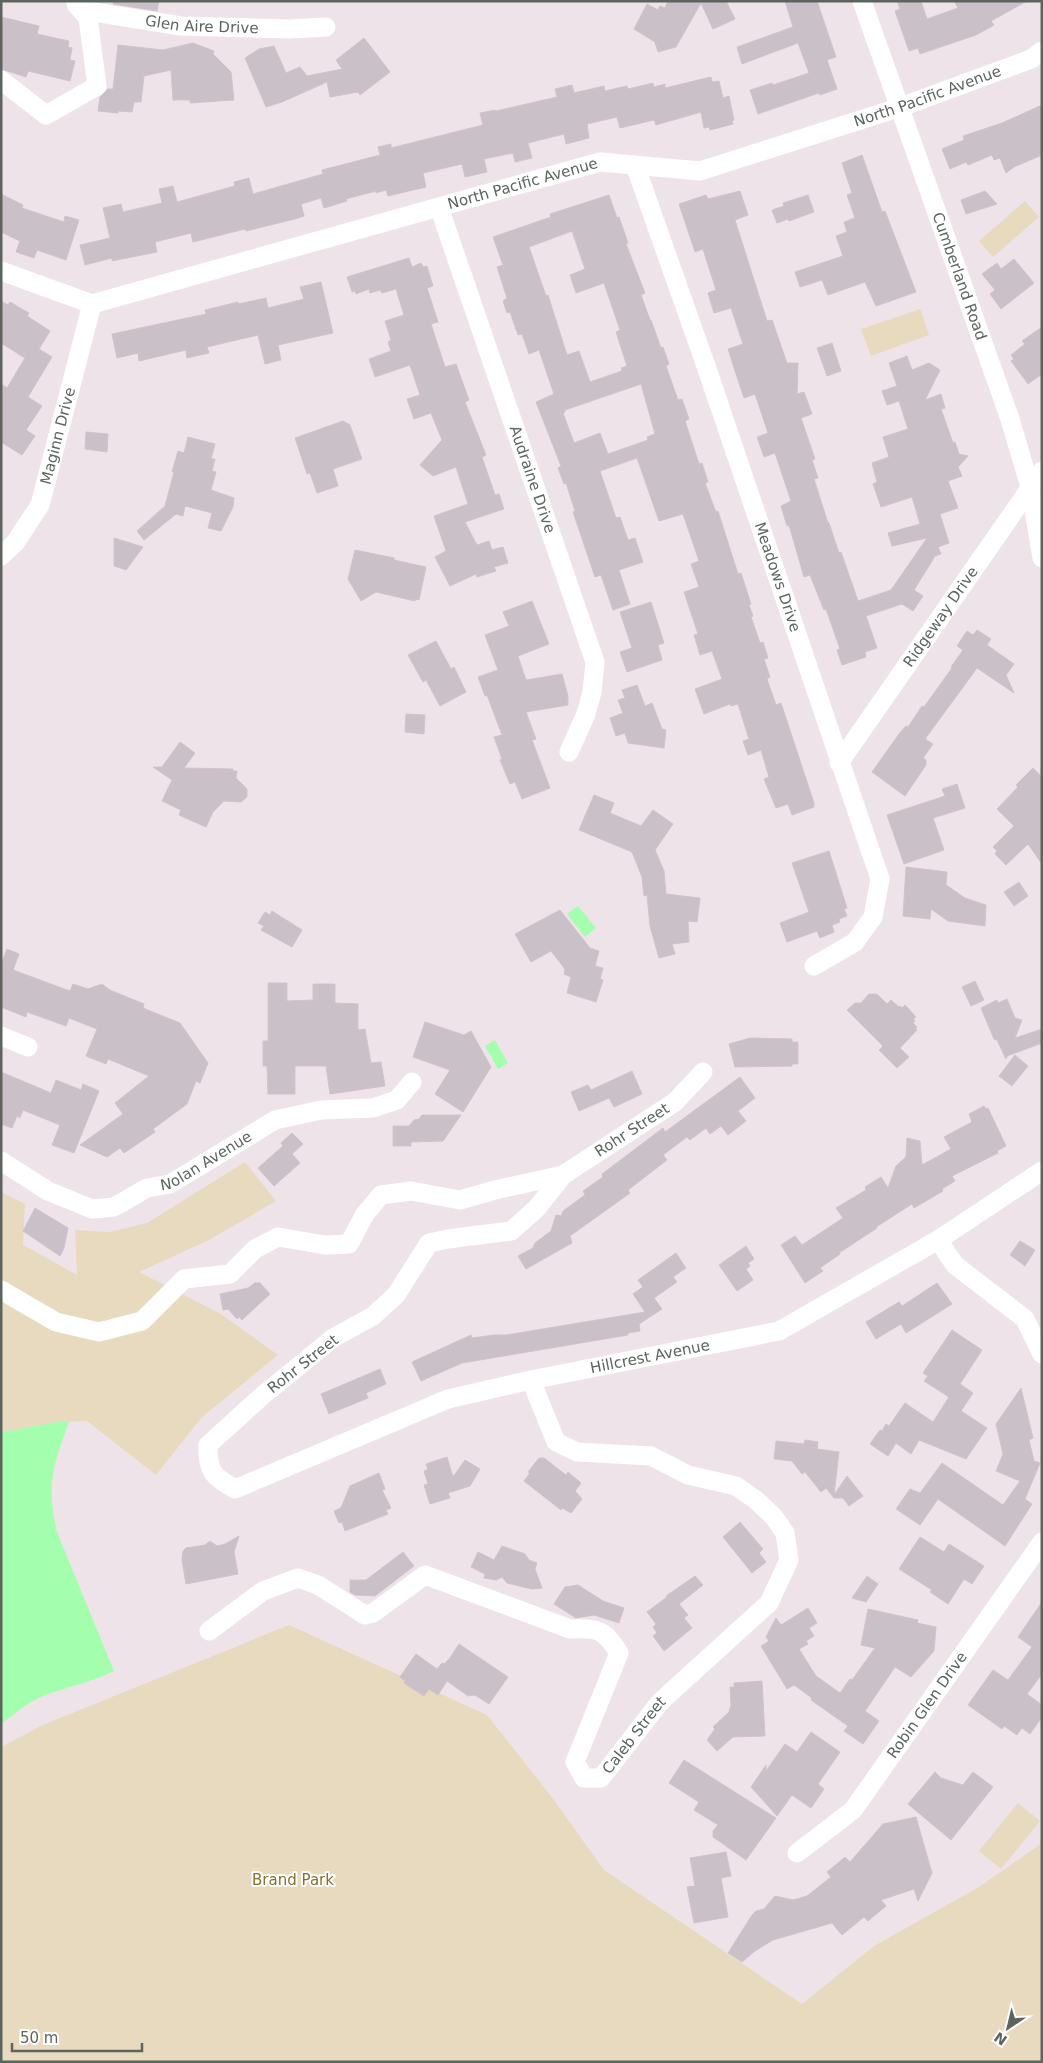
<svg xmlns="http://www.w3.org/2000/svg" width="1043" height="2063" viewBox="0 0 1043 2063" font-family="'DejaVu Sans',sans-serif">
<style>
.green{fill:#e8dabe}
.water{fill:#a3ffad}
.building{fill:#cac0c7;stroke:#d4c1cd;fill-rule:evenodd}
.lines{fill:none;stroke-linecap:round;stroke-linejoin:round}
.minor{stroke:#fff;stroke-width:19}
.labels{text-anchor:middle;stroke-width:4;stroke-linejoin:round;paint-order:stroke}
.street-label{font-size:15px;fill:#5b655e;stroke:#fff}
.park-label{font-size:15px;fill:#876f30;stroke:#fff}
</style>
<rect width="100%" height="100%" fill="#efe3ea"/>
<g class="green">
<polygon points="1025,201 1039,217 993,257 979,241"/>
<polygon points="920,309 929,335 871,356 861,329"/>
<polygon points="245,1162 276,1201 209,1240 139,1272 221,1314 278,1355 202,1417 156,1475 87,1421 58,1422 1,1432 1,1192 25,1204 23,1245 77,1275 75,1230 109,1232 147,1223"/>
<polygon points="289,1625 487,1715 551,1796 604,1870 802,2004 874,1946 979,1887 1042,1843 1042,2062 1,2062 1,1747 43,1725"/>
<polygon points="1018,1803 1040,1821 1001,1869 979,1851"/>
</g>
<g class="water">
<polygon points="578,906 596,928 585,937 567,914"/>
<polygon points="495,1040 508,1063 498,1069 485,1046"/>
<path d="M58,1422H69C53,1465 46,1485 57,1532L114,1671C93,1681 73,1686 51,1693C32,1699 17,1712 1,1724V1432Z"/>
</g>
<g class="building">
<polygon points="114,1 159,1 157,11 113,4"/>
<polygon points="668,1 726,1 735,19 713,29 701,3 676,47 658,52 655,42 634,29 647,4 658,10 660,6 665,8"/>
<polygon points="785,1 817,1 836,57 827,60 837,89 820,95 819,93 758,114 750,90 772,83 773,85 809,73 798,43 742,64 737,47 793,27"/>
<polygon points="897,1 921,1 927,19 958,8 954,1 1027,1 991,21 994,25 976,35 920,54 918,48 909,51 895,11 900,9"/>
<polygon points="1,17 39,26 37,34 69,41 68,47 72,48 70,60 75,61 70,81 28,71 26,77 1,69"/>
<polygon points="364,38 390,72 360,95 358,92 330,97 327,82 282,102 266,107 245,58 259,49 274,46 286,73 300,67 307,76 342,69 336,60"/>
<polygon points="193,43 214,51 213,54 231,72 234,100 190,103 190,100 173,100 171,70 144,76 141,102 134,102 132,112 118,111 118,113 98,111 100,97 108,89 113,89 118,45 163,50"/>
<polygon points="711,77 712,82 719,81 723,98 729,96 734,120 732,121 733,124 710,130 709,127 704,128 701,112 656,125 654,120 620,128 617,117 587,124 589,138 566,144 564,134 528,143 532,158 515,162 513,153 484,159 487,172 465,177 462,164 423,173 426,187 388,196 386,190 376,193 376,191 346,199 347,201 324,208 321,198 301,204 304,216 295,219 246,231 245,229 193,242 191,233 155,242 157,252 112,261 112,258 85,265 80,245 110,238 103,208 121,204 123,212 162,203 159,189 173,186 177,202 235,186 234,182 249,178 253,194 323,174 322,170 380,155 378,147 391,144 391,148 483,125 480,113 495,110 496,111 557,97 555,89 572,85 574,93 604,86 605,91 627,86 628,89 653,83 654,87 665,84 665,88"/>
<polygon points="1042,105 1042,155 1014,167 1006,173 1000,158 994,160 992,155 968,165 966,162 950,169 942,149 964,140 963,136 1002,123"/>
<polygon points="862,155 882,212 885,211 916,292 876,306 865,282 828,295 822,280 800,287 795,272 843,256 836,236 847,232 844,222 855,218 847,195 852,193 842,163"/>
<polygon points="740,191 748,215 735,220 767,321 772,320 787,363 798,363 797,394 804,392 812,414 801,418 815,459 812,460 818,478 814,479 828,523 829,523 839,553 841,552 858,601 891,590 927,538 892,546 888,533 920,524 912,497 881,507 873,484 877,482 872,463 889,457 883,437 908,429 899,401 887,405 882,391 897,386 889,363 907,356 912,370 929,363 940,370 925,400 941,394 945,408 941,409 953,443 955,442 959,454 968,456 958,467 962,476 948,481 958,508 940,514 949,543 938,547 941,554 935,556 914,590 923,596 913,611 902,604 866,616 877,648 865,652 866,657 842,665 837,650 840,649 826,609 824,610 810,575 804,577 789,525 787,526 781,506 791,501 775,453 764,457 757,437 768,433 755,394 744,398 737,377 728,349 743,344 731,308 714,313 708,293 716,290 703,249 695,252 679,204 706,195 708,199"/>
<polygon points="985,191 997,204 966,214 961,200"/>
<polygon points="1,194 23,205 22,208 64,222 65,216 79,220 66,260 37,250 34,258 16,252 20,241 1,232"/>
<path d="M609,195L617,218L619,217L628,243L626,244L645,293L641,295L650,320H651L661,348L663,347L669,364L666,366L678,400L682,399L689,419L685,421L699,464L702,463L708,482L705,483L716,512L718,511L738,574L741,573L751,604L749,605L753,616L751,617L760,643L763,642L768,658L764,659L770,677L767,679L776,705L781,703L814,803V807L792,815L788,804L776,808L764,779L769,777L761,750L748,755L743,741L749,739L738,704L731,706L730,704L704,714L695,689L722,679L712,651L700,655L694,635L698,634L684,592L699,587L691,564L699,561L683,514L659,521L637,458L600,471L616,518L620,517L628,540L635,538L643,562L619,570L630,604L613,610L601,575L595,577L573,512L575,511L566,483L564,484L558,468L561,466L536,402L554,394L539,350L529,354L522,334L518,335L510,312L507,313L503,301L507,298L497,267L503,265L493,237L551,217L550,214ZM572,231L585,269L570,275L576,293L604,283L620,330L616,332L627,366L621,368L622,371L590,382L579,351L567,355L548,295L546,296L529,247ZM641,384L655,434L647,437L648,440L608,454L600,433L574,443L563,413L565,412V410Z"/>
<polygon points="808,195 814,212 789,221 788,219 777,223 772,210 784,206 783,203"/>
<polygon points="409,258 412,267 421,263 423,267 427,266 433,286 427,288 438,322 431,324 445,367 456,364 469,400 465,402 486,455 482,457 495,495 499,494 504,509 465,522 477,545 489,541 492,550 503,547 508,563 494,567 496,571 477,577 476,574 450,586 435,557 446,551 434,516 468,504 456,467 433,476 420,465 442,440 431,413 414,419 407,399 420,395 410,365 375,377 369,359 391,351 388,342 391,340 385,321 404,315 396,289 382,293 380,290 370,293 369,289 356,294 355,291 352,292 347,277"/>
<polygon points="1014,259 1034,283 1001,309 990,294 995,290 982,274 997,263 1001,269"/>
<polygon points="321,282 333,333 278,345 281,360 265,364 258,335 207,347 209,353 187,358 186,350 139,361 138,353 117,358 112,334 206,314 205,310 238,302 238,304 266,298 268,308 304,299 300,287"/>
<polygon points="1,301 8,305 10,302 29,313 27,316 50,331 39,349 52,357 28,397 42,406 26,430 35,436 22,455 1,442 1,384 7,388 25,358 1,343"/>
<polygon points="1042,327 1042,374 1028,384 1011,361 1014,359 1011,355 1025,344 1022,341"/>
<polygon points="832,343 841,371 827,376 817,348"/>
<polygon points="343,421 350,425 362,459 333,469 338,486 317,493 310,473 307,474 295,438"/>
<polygon points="86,432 108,434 107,452 85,449"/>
<polygon points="188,437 215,444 211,459 215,459 212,471 216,472 211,490 234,498 233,507 221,531 208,528 212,513 185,506 183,516 176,514 144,540 137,531 165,506 174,472 172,472 178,451 184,453"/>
<polygon points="114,538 143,547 126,570 114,566"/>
<polygon points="355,550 394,558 394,560 426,567 419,600 415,599 415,601 376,592 361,601 348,579"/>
<polygon points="532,601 549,644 518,656 526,680 562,674 568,696 568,705 526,712 536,739 532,740 550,788 522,799 515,782 510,784 500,760 502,759 494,737 502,735 487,695 485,696 478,677 498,670 485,635 509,626 503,612"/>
<polygon points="651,602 664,643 658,645 662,660 627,672 620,652 632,648 620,612"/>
<polygon points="977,630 991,639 987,645 1014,664 1006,675 1014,693 977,668 925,739 933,744 923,758 926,760 926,765 905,796 872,772 899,734 906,726 908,727 922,706 924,707 952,668 951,667 963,650 957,646 967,631 973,635"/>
<polygon points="436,641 451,669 454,667 466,692 440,706 426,680 423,682 408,655"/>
<polygon points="637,685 645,706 652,703 662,729 666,730 664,748 628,743 625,733 616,736 610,718 623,713 618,700 625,698 622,690"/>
<polygon points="406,714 425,715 424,734 405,732"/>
<polygon points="180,742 195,753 184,768 233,769 233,771 237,771 236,778 247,789 247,797 241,802 224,801 213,812 206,827 179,815 181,810 162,801 172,780 153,767 162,767"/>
<polygon points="1033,768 1042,777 1042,864 1028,844 1006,865 995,854 997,851 993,847 1014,826 997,809 1018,787 1016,785"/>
<polygon points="957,784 965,808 933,818 944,850 904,864 887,815 945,796 942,789"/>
<polygon points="594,795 614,803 610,813 641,826 653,810 673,824 655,850 664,871 666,894 700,898 697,922 688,921 689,942 672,944 675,954 659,958 650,926 647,895 644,896 642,877 632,852 579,830"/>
<polygon points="829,851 847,908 844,909 847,916 839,919 840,922 832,925 834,932 820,938 817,931 787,942 780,923 809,912 792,863"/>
<polygon points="906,867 947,872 946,885 965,898 986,905 985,926 948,921 931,909 930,919 903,916"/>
<polygon points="1019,882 1028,896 1014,906 1004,892"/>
<polygon points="560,910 590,948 599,951 595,966 603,968 600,979 603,980 596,1002 567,993 571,977 564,974 565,969 551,951 531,962 515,934"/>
<polygon points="272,911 302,930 292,947 261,930 264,926 258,923 265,912 270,915"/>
<polygon points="7,949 19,954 13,970 70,991 73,984 88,989 102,984 110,990 144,1004 143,1008 180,1023 208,1063 200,1083 196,1081 187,1104 153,1129 155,1132 124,1153 120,1148 107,1157 80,1145 123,1114 115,1103 149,1076 108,1059 106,1064 86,1056 97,1029 69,1018 66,1026 27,1012 26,1017 1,1007 1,964"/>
<polygon points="975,981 984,1000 971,1006 962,987"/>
<polygon points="268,983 287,983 287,1001 313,1000 313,984 335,984 335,1003 358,1004 358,1030 365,1029 371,1063 381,1062 385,1086 330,1094 326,1066 295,1066 295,1094 268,1094 267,1066 263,1066 263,1041 268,1041"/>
<polygon points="869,994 877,994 887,1004 891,1000 899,1007 900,1006 902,1008 905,1005 916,1017 913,1019 915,1021 913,1023 917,1027 915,1029 917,1030 900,1048 909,1057 897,1068 879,1050 883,1046 847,1010 855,1003 861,1003"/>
<polygon points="1007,999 1015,1018 1022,1020 1015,1038 1042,1029 1042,1043 1007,1056 1006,1059 997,1040 994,1039 981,1008 997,1000 998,1003"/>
<polygon points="425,1022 464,1035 471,1031 491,1067 463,1112 435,1094 450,1070 413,1057"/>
<polygon points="750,1038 792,1039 792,1042 798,1042 798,1064 792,1064 792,1066 735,1067 729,1044"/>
<polygon points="1015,1055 1028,1066 1012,1086 999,1076"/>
<polygon points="632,1071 642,1094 614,1107 609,1098 579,1111 571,1092 588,1085 591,1090"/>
<polygon points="1,1072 51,1093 56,1080 81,1090 83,1084 99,1091 74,1153 52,1145 60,1125 23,1110 20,1118 17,1116 12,1128 1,1124"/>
<polygon points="740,1077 755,1098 738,1111 746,1121 728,1135 721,1126 710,1134 706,1128 690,1140 687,1137 663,1155 667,1160 628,1190 630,1193 570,1236 572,1243 526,1269 518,1256 533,1248 535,1243 551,1231 556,1215 561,1216 563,1211 585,1195 583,1191 603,1177 602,1174 618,1162 663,1128 665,1132"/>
<polygon points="984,1106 986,1109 988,1108 1006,1146 997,1151 998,1153 952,1176 955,1181 942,1189 943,1191 914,1208 912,1204 876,1227 877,1228 839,1253 840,1254 820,1268 823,1271 805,1283 781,1245 795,1236 802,1245 843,1218 836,1208 866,1190 865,1187 881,1177 888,1188 896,1166 906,1157 907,1138 920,1141 922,1165 951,1149 944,1137 972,1122 969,1114"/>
<polygon points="422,1115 461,1115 443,1141 411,1142 411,1146 393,1146 393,1126 409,1126 414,1120 419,1119"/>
<polygon points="292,1133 303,1144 292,1154 300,1163 274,1186 258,1168 283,1146 281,1143"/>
<polygon points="35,1208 68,1228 64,1248 60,1256 23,1231"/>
<polygon points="1020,1241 1035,1250 1025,1266 1010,1255"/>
<polygon points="746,1246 754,1259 748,1263 750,1266 746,1269 753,1280 737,1291 719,1265"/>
<polygon points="676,1253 686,1268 673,1277 677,1282 654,1298 662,1309 639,1324 640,1331 628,1333 628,1335 462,1363 421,1381 412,1362 471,1335 472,1338 494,1335 506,1335 645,1312 633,1294 643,1287 638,1280"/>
<polygon points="256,1282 257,1284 259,1282 270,1294 242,1320 239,1317 237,1319 228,1309 223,1310 220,1294 248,1288"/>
<polygon points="937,1283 952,1304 906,1333 901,1324 876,1339 866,1322 899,1302 902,1306"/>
<polygon points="952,1330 982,1350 960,1384 973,1393 961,1411 987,1428 966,1459 919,1440 911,1454 896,1443 888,1456 870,1444 880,1430 882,1431 886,1424 889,1426 905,1403 933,1422 949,1397 924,1381 928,1376 923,1373"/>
<polygon points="380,1369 386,1384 366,1393 368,1398 329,1414 321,1394"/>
<polygon points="1021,1388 1033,1438 1029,1440 1034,1461 1040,1463 1025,1499 1032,1504 1005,1546 938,1499 920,1525 896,1509 910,1489 920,1493 942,1463 1003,1505 1020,1481 996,1471 1003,1454 996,1424"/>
<polygon points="805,1440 818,1442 817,1449 839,1452 834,1495 847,1476 863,1496 849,1506 843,1498 834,1498 826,1488 821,1492 805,1472 802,1474 792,1461 774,1459 776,1441 804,1444"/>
<polygon points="447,1457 453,1477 465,1460 480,1469 470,1486 448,1493 450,1498 430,1504 424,1485 428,1484 424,1471 428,1469 426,1464"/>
<polygon points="539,1458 544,1458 566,1475 568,1472 581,1483 575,1491 582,1499 571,1513 562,1508 561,1510 524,1481 530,1473 528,1472"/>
<polygon points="379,1473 385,1489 382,1490 391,1508 386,1510 388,1514 345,1531 342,1522 339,1523 334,1511 341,1508 350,1486"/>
<polygon points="740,1522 763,1549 759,1553 766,1562 752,1573 723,1537"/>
<polygon points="239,1536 234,1552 238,1574 186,1584 182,1560 183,1551 186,1548 205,1545 210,1541 217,1546 225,1544"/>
<polygon points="920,1537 944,1552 949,1544 984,1566 972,1584 964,1579 948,1604 930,1592 932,1590 899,1569"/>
<polygon points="502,1546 525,1554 529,1560 537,1563 535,1569 542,1588 532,1589 519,1586 507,1583 502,1577 496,1580 484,1578 485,1574 471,1567 478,1552 494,1560"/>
<polygon points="403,1552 414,1566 375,1596 355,1595 350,1592 350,1580 366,1580"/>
<polygon points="695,1576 703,1585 679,1604 688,1615 684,1618 692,1628 664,1651 653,1636 657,1633 653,1627 656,1624 647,1612 667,1597 666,1596"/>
<polygon points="867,1576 878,1584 866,1602 852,1598"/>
<polygon points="578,1585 603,1601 624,1608 619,1623 594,1615 576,1618 554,1604 565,1587"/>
<polygon points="1042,1602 1042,1674 1027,1694 1042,1705 1042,1717 1030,1734 1022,1728 1017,1735 1004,1726 1002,1729 968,1705 993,1670 1008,1680 1032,1647 1018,1637"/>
<polygon points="808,1608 817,1623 809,1628 814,1636 806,1641 808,1644 799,1649 816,1676 840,1693 850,1679 852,1680 875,1648 861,1645 868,1609 918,1620 917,1623 936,1627 934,1651 911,1677 895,1667 865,1711 879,1721 863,1744 844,1731 848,1726 811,1700 812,1698 794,1685 787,1689 761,1646 769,1641 766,1637 776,1618 781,1625"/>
<polygon points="459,1644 508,1677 489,1704 475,1695 468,1696 447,1681 438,1695 429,1689 424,1696 404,1683 405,1681 400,1677 416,1654 437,1669 442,1663 444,1664 450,1658"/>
<polygon points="762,1681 765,1736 733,1737 717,1751 707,1740 715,1729 713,1727 729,1712 731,1705 730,1687 734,1687 734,1683"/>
<polygon points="811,1732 840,1752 818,1784 824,1789 811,1808 792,1795 777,1816 751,1787 766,1765 766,1771 785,1744 797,1752"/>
<polygon points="684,1760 776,1818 746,1860 713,1837 713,1831 718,1825 694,1810 699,1802 669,1783"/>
<polygon points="935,1772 941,1778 963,1785 973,1772 993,1787 951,1840 908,1804"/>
<polygon points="916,1817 932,1873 918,1901 914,1889 881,1900 886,1906 868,1921 864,1917 842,1935 832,1923 773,1940 755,1951 742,1962 728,1953 752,1915 756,1911 764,1909 775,1896 793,1900 807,1896 831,1877 827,1872 845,1857 850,1862 883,1824"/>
<polygon points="726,1852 731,1876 721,1878 728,1917 694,1923 687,1887 695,1886 690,1858"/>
</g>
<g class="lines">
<g class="minor">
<path id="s1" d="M862,1L1010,419L1030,487L1042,558"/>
<path id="s2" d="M81,10L181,26L289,29L326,27"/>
<polyline points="1,80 46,115 97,86 88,18 76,4"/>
<path id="s3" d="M635,165L706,366L880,879L873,917L855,942L814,966"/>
<path id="s4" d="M439,207L595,662L592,692L586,714L569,752"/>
<path id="s5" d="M1,271L92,304L600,162L700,171L901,107L1031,59L1042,51"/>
<path id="s6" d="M1,556L15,543L40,505L92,304"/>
<path id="s7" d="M839,763L1042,471"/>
<polyline points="1,1036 28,1047"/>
<path id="s8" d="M703,1072L675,1102L563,1175L536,1209L511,1231L448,1239L429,1243L396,1295L373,1316L333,1338L262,1396L208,1445C208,1472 212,1476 235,1489L448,1399L531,1380L779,1331L938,1240L1042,1171"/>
<path id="s9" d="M1,1161L48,1191L92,1209L114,1207L147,1188L170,1184L275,1120L321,1110L373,1108L397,1100L412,1082"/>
<polyline points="938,1240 955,1265 1025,1319 1042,1354"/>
<polyline points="1,1290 56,1322 99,1332 142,1321 184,1279 230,1274 255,1249 278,1237 325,1245 349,1244 365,1214 381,1195 411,1191 460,1200 495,1190 563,1175"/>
<path id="s10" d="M209,1631L263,1591L298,1578L318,1585L365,1615L373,1613L425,1575L570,1629C598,1628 604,1629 619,1653L575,1762L584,1778H601L660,1702L769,1603L789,1560L785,1533L774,1517L756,1500L736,1486L688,1475L651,1456L577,1452L556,1442L531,1380"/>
<path id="s11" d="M797,1853L853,1810L1042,1542"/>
</g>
</g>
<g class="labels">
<g class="street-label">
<text dy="5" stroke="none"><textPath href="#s2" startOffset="122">Glen Aire Drive</textPath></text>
<text dy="5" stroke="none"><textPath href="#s5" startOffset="964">North Pacific Avenue</textPath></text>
<text dy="5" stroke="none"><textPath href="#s5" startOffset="544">North Pacific Avenue</textPath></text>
<text dy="5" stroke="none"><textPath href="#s1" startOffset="292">Cumberland Road</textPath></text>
<text dy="5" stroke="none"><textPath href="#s6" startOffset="136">Maginn Drive</textPath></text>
<text dy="5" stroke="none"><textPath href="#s4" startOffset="288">Audraine Drive</textPath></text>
<text dy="5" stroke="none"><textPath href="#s3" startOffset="436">Meadows Drive</textPath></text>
<text dy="5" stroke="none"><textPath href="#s7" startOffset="178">Ridgeway Drive</textPath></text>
<text transform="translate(632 1130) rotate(-33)" y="5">Rohr Street</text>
<text dy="5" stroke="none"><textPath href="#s9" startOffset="229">Nolan Avenue</textPath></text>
<text dy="5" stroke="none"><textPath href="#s8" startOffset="1131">Hillcrest Avenue</textPath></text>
<text transform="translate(303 1364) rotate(-38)" y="5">Rohr Street</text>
<text dy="5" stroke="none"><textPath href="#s11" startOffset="199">Robin Glen Drive</textPath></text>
<text dy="5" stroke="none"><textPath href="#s10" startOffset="675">Caleb Street</textPath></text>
</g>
<g class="park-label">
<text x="293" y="1885">Brand Park</text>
</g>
</g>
<rect width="1043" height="2063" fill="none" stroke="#5b655e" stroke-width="5"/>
<g transform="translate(1008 2028) rotate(215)" stroke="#ffffff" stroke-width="4" paint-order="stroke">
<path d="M0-4L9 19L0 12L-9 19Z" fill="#5b655e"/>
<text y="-8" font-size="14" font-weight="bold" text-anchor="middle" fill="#5b655e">N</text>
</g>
<path d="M12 2043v8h130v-8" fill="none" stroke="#5b655e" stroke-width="2.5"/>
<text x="20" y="2043" font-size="15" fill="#5b655e" stroke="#ffffff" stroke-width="4" paint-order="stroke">50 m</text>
</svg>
